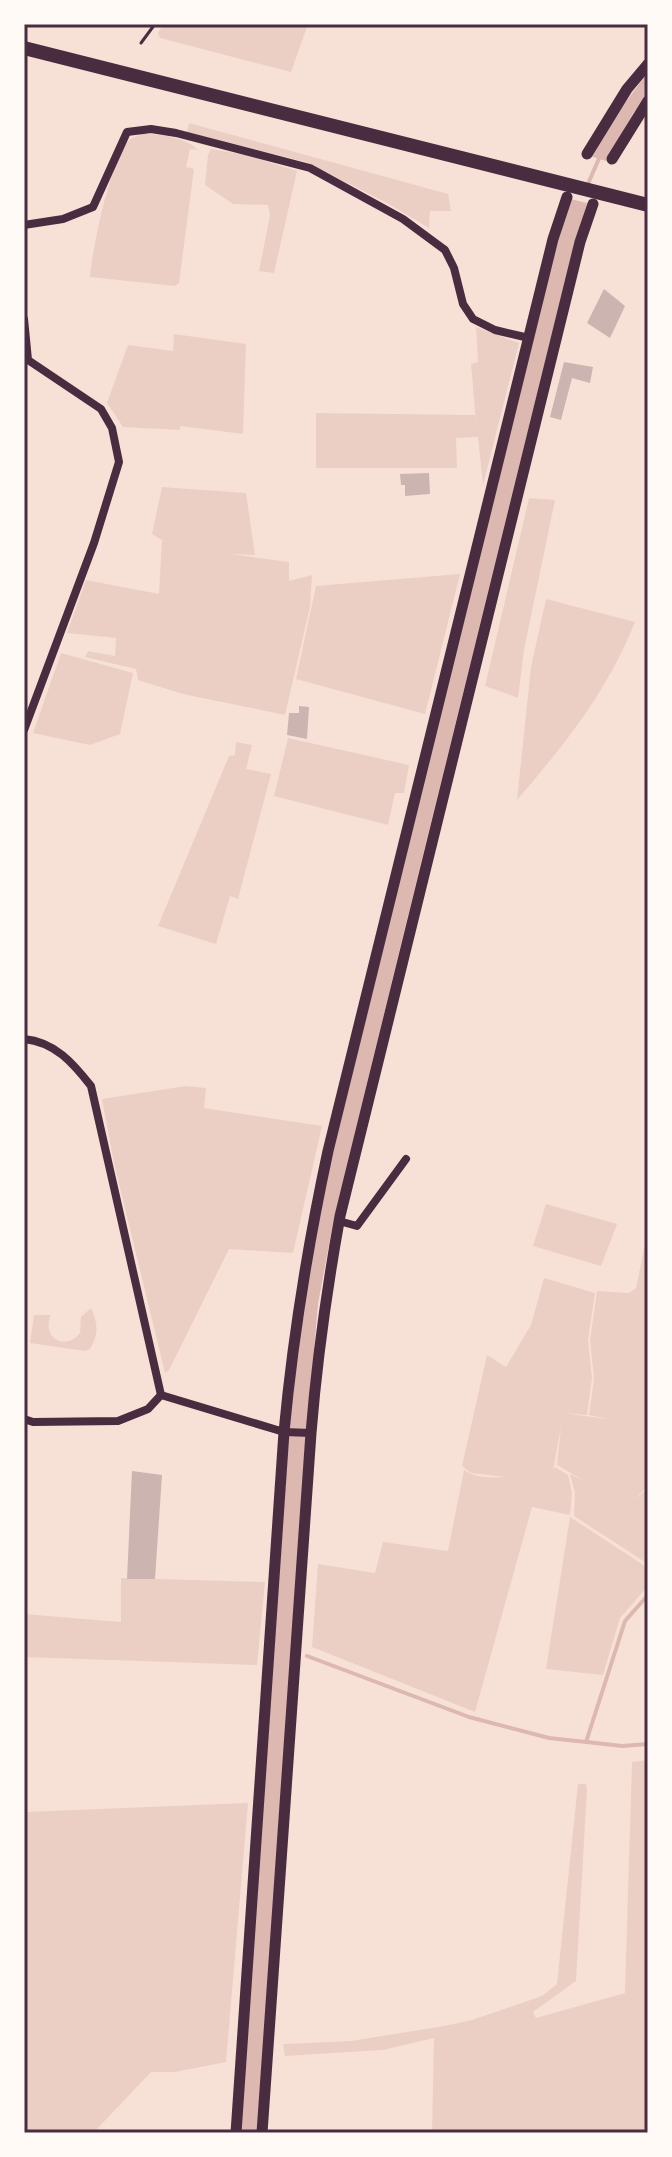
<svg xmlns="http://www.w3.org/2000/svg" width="672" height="2157" viewBox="0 0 672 2157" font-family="Overpass,sans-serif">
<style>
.green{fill:#ebcfc5}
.water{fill:#dcb8b0}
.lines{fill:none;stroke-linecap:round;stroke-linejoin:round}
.stream{stroke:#dcb8b0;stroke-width:4}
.building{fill:#ccb4b1}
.path{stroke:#4a2c40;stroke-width:3}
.minor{stroke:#4a2c40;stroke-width:8}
.tertiary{stroke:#4a2c40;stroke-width:11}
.trunk{stroke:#4a2c40;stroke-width:14}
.neatline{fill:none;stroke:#4a2c40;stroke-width:3}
</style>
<rect width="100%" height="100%" fill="#f7e1d7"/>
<g class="green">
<polygon points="163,24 308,24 291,72 160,38 158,33"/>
<polygon points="189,123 448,194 451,211 430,211 429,228 387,203 306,162 187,132"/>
<path d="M142,134C159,134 186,137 198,150L190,149L186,167L194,169L179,283L175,286L90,277C92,250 111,156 130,139C134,137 138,135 142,134Z"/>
<polygon points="211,149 246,155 297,171 274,273 259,271 270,215 268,205 233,204 205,185 208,155"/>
<polygon points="476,327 519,343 483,485 478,437 456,438 457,468 316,468 316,413 475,415 476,423 471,364 478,362"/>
<polygon points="174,334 246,344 243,434 180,426 180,430 123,427 107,403 128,345 173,351"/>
<polygon points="162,487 246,493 255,555 230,554 289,562 289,581 312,575 310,607 285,715 183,694 138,680 136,669 85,657 88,651 115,656 116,638 67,633 86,580 159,594 162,540 152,534"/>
<polygon points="529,498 555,500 524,650 518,698 485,686"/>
<polygon points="460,574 425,714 296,679 316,586"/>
<path d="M546,599L635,622C607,692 565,744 517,800L531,667Z"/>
<polygon points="61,653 133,673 120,734 90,745 33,733"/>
<polygon points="288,738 409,765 404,793 395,793 388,825 274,796"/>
<polygon points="236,742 252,745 246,769 271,774 238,899 230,896 216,944 158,926 229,756 235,755"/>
<polygon points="186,1086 206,1088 204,1108 322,1126 293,1253 229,1249 169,1370 165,1373 114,1163 102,1099"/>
<polygon points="546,1204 617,1224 601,1266 533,1246"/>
<path d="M647,1234L648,1486L634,1500L648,1488V1564L574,1516L575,1493L570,1474L585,1481L557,1465L561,1427L553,1470L555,1467L568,1475L572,1493L570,1515L532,1507L475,1712L312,1647L318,1564L375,1573L383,1542L448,1551L464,1470C476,1478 491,1478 505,1477L471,1473L462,1466L487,1355L506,1367L531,1325L544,1278L595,1293L588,1340L592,1378L587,1415L563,1413L607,1419L589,1415L594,1379L590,1340L597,1291L629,1293L636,1288Z"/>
<path d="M91,1308C98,1323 99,1335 90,1349L85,1351L30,1343L34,1315H51C41,1337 65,1352 80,1333L81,1317Z"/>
<polygon points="570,1517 648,1568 648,1586 620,1618 603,1675 546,1669"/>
<polygon points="121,1578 265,1582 257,1665 24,1657 24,1614 121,1622"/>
<polygon points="648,1760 648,2133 432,2133 434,2038 383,2050 285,2056 283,2044 351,2041 444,2026 472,2020 542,1996 557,1984 578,1784 586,1784 587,1789 576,1981 533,2012 536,2018 625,1993 632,1762"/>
<polygon points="248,1803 226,2062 175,2072 151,2072 93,2133 24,2133 24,1812"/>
</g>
<g class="water">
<polygon points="648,72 648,94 634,112 606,161 590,156 607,127"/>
<polygon points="571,199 587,203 549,345 400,948 333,1223 318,1304 303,1477 258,2133 240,2133 294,1363 318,1213 555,251"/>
</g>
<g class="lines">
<g class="stream">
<polyline points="587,186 601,154"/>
<polyline points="307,1656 469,1717 549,1738 586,1742 625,1621 648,1595"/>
<polyline points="587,1742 622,1746 648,1744"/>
</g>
</g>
<g class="building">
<polygon points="604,289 625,306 610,338 587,323"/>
<polygon points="564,362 593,367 590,383 572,378 561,420 550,417"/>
<polygon points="429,473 430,494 405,496 405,485 401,485 400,474"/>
<polygon points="299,706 309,707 307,739 287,735 289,713 299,713"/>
<polygon points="132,1471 162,1475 155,1579 127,1579"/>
</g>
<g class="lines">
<g class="path">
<polyline points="416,24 421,24"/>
<polyline points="141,43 155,24"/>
</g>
<g class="minor">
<polyline points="24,225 63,219 93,207 127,132 151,129 176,133 310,168 403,219 445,250 454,268 463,304 473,319 495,330 529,338"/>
<polyline points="24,319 28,360 101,409 112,428 119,462 94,543 24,730"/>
<path d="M24,1039C55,1042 73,1063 91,1086L161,1395"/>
<polyline points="339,1221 357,1226 406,1159"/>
<polyline points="161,1395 284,1432 311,1433"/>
<polyline points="24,1419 33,1422 118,1421 148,1409 161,1395"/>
</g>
<g class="tertiary">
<polyline points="587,154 627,89 648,64"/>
<polyline points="612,159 648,101"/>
<path d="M236,2133L284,1432C293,1336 308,1244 328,1151L553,239L567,197"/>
<path d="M262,2133L311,1433C317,1359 327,1288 340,1216L580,242L593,204"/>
</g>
<polyline class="trunk" points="24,48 648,205"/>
</g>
<rect width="672" height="2157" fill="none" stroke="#fffaf5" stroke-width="52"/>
<rect x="26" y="26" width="620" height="2105" class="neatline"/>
</svg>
